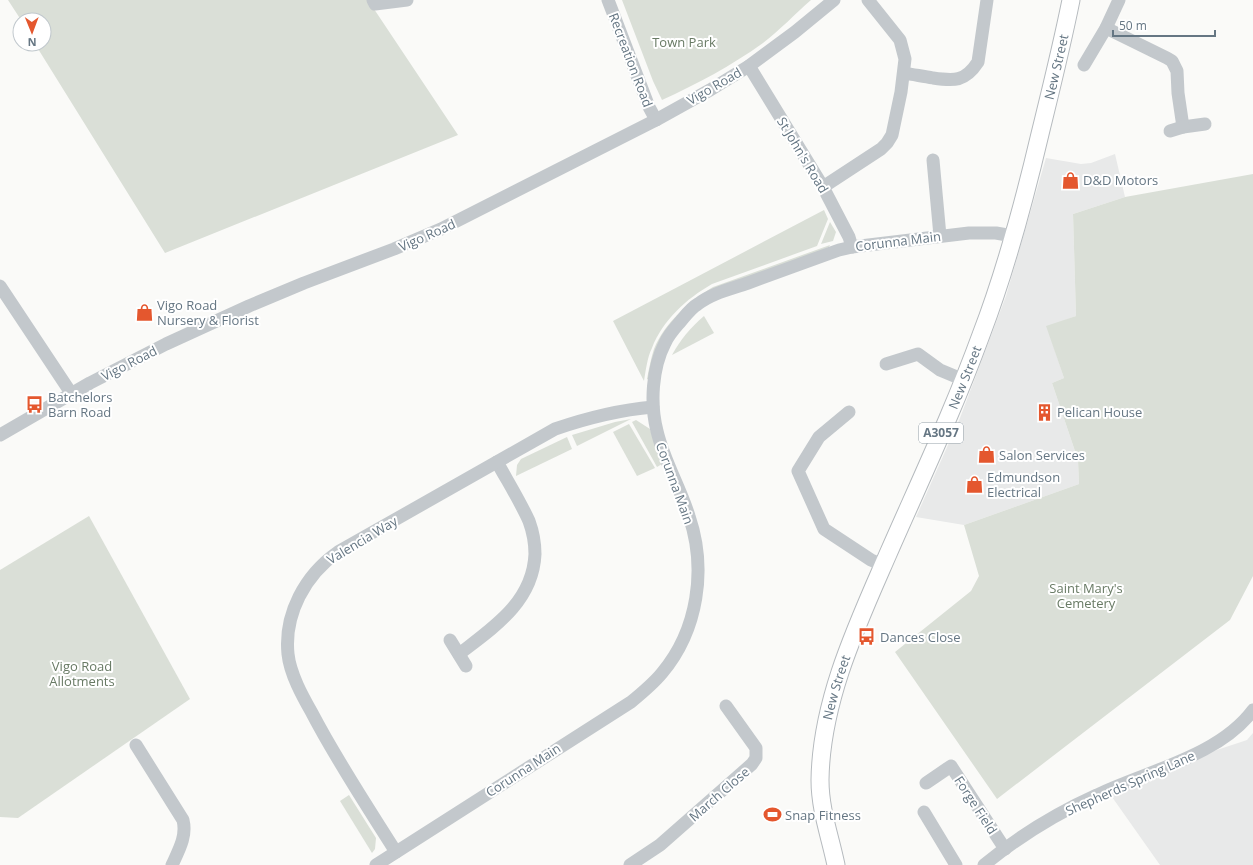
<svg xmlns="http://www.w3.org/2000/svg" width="1253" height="865" viewBox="0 0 1253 865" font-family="'Open Sans',sans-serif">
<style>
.built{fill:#e8e9e9}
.green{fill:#dadfd7}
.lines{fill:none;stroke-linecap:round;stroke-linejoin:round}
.major-casing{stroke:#b5babe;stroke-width:19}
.minor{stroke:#c3c8cc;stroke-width:13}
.major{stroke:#fff;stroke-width:17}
.labels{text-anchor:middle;stroke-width:4;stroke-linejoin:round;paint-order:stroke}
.shield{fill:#fff;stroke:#939fa8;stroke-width:1}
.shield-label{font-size:12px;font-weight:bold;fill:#657683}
.park-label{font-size:13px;fill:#687a64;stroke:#fff}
.street-label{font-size:13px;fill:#657683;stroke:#fff}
.poi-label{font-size:13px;fill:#657683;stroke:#fff;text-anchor:start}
</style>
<rect width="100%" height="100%" fill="#fafaf8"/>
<g class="built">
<polygon points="1115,154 1125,197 1073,214 1076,316 1047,327 1064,378 1052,383 1078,460 1079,484 964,525 916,517 960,418 1006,296 1046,158 1081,164 1091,163"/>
<polygon points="1253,733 1253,865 1160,865 1105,787 1247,740"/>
</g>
<g class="green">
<polygon points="8,0 368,0 458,135 165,253 35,44 44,44 44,20 21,20"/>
<path d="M622,0H811C795,14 780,30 763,43C731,66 697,84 662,100L653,81Z"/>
<polygon points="1253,174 1253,576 1230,620 997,799 895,652 971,591 979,576 964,525 1079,484 1078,460 1052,383 1064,378 1046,326 1076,316 1073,214 1125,197"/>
<path d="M824,210L828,219L817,246L712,284C686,299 663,320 652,348C647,358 646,370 644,381L613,321Z"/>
<polygon points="830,222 836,232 833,241 821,244"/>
<path d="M830,245L829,247L689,306L649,380L647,379C649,369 651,358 654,349C665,322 689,302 713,287Z"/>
<path d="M704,316L714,333L672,355C680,340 691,327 704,316Z"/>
<polygon points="631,419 577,446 572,435 615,422"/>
<polygon points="636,420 650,429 662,464 657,467 632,422"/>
<polygon points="629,424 655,468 637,476 613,432"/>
<polygon points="567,437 572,449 516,476 517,465 521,459"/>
<polygon points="89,516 190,699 18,818 0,817 0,570"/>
<polygon points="349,795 376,838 375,849 372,853 340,801"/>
</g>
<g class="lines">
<defs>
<g id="major">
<path id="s1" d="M836,865C830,836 820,810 820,780C821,701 857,625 888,554C920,481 954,409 981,335C1006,270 1024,202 1040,134C1051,89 1062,45 1071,0"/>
</g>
</defs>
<use href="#major" class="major-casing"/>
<g class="minor">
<polyline points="373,0 375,4 407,0"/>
<polyline points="608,0 649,107 656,120"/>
<polyline points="1106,28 1167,58 1172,61 1177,71 1178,93 1183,127 1205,124"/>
<polyline points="1084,65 1106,28 1119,0"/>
<polyline points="749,66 823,187 849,237 852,247"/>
<path d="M904,73C914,75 923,76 933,78C954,81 965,82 978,62L987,0"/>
<polyline points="1170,131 1183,127"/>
<polyline points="933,160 940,236"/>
<polyline points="823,187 881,149 887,143 892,135 901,92 905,59 900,40 868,0"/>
<polyline points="0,286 71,393"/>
<polyline points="886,364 918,354 940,370 964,380"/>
<polyline points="849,412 819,437 798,471 824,529 871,560 883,565"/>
<polyline points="0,435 90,383 166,344 249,306 304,283 394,249 441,229 656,120 710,90 749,66 795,32 834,0"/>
<polyline points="450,640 466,666"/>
<path d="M459,654C493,628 533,602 535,554C535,543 533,532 529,521C520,501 508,482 497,462"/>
<path d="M136,745L183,820C187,836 179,850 172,865"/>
<polyline points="926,783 951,766 1005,849"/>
<polyline points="924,812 956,865"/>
<path d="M396,852C367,806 337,761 312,713C303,697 290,674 288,654C284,614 305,575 338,552L555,429C587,418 619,410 653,407"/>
<path d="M376,865L631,702C642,693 653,684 662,673C698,630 707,569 689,516C680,487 664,461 657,431C650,404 652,368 665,343C669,334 675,328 681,321C686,315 691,308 698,304C712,293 731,289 748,283C778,272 809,261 839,250L852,247L969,233H996L1013,236"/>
<polyline points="630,865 660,845 752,764 756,758 756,748 726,706"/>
<path d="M984,865C1018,837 1057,813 1097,795C1147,771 1219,756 1253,710"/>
</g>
<use href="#major" class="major"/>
</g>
<defs>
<symbol id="shop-bare" viewBox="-9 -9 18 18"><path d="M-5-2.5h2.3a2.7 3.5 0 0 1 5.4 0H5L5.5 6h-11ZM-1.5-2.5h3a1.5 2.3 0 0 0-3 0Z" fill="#e4572e" stroke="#fff" stroke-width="2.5" paint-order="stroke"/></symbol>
<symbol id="bus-bare" viewBox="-9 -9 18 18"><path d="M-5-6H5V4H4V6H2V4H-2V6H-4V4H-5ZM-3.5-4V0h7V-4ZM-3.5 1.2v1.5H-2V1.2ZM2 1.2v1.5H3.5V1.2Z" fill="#e4572e" stroke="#fff" stroke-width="2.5" paint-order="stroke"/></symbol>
<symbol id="building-bare" viewBox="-9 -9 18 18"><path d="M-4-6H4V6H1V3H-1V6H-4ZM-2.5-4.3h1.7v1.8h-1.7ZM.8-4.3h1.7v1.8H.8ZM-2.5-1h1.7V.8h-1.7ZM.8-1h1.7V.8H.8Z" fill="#e4572e" stroke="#fff" stroke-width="2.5" paint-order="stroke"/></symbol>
<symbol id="stadium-bare" viewBox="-9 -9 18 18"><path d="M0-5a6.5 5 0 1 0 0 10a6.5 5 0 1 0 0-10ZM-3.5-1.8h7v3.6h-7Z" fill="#e4572e" stroke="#fff" stroke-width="2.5" paint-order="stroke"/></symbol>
</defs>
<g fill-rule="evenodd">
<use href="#shop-bare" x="1058" y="168" width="25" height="25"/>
<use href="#shop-bare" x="132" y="300" width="25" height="25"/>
<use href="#bus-bare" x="22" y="392" width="25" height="25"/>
<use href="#building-bare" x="1032" y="400" width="25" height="25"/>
<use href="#shop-bare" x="974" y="442" width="25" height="25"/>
<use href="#shop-bare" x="962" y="472" width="25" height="25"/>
<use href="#bus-bare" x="854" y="624" width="25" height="25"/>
<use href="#stadium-bare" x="760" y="802" width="25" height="25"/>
</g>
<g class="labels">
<rect class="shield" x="919" y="423" width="44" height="20" rx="3"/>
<g class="shield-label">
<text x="941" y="437">A3057</text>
</g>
<g class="park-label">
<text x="684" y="47">Town Park</text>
<text x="1086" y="593">Saint Mary's<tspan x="1086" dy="15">Cemetery</tspan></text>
<text x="82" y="671">Vigo Road<tspan x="82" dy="15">Allotments</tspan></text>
</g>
<g class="street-label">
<text transform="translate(631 60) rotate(69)" y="5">Recreation Road</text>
<text dy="5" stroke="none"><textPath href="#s1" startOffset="841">New Street</textPath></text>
<text transform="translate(714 86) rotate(-30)" y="5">Vigo Road</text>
<text transform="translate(803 155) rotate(59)" y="5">St John's Road</text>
<text transform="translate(427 235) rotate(-24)" y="5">Vigo Road</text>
<text transform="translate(898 241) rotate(-7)" y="5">Corunna Main</text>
<text transform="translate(129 363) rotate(-27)" y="5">Vigo Road</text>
<text dy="5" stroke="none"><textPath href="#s1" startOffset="517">New Street</textPath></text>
<text transform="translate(675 483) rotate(70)" y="5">Corunna Main</text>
<text transform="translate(362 540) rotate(-31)" y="5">Valencia Way</text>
<text dy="5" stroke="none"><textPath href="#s1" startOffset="181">New Street</textPath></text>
<text transform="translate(523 770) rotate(-33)" y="5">Corunna Main</text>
<text transform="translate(1130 783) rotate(-24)" y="5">Shepherds Spring Lane</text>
<text transform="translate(719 794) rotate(-41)" y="5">March Close</text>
<text transform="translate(976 805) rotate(57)" y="5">Forge Field</text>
</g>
<g class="poi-label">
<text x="1083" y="185">D&amp;D Motors</text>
<text x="157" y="310">Vigo Road<tspan x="157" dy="15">Nursery &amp; Florist</tspan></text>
<text x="48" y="402">Batchelors<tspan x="48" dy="15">Barn Road</tspan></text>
<text x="1057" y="417">Pelican House</text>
<text x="999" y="460">Salon Services</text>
<text x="987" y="482">Edmundson<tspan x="987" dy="15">Electrical</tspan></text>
<text x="880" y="642">Dances Close</text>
<text x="785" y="820">Snap Fitness</text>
</g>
</g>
<g transform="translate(32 32) rotate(179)"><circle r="19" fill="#ffffff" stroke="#c1c8cd"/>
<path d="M0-3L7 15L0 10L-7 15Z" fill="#e4572e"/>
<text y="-6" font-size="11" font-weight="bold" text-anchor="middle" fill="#657683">N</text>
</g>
<path d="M1113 30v6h102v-6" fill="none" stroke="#657683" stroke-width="2"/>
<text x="1119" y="30" font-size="12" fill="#657683" stroke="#ffffff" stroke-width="3" paint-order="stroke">50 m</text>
</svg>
